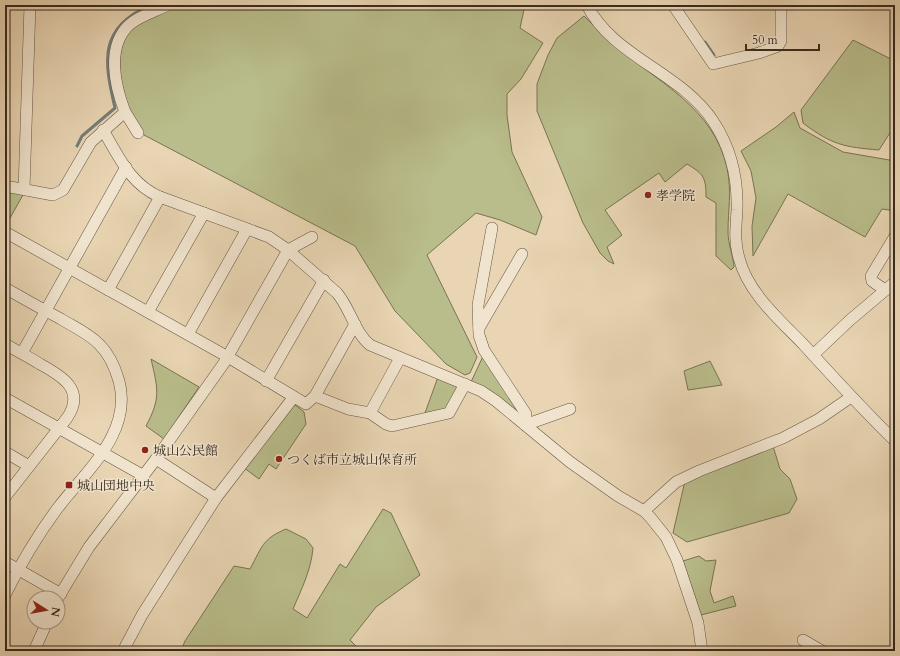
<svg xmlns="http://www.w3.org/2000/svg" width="900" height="656" viewBox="0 0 900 656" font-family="Cardo,'Noto Serif JP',serif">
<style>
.green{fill:#b9bd8b;stroke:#787454}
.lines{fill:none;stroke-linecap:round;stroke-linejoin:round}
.stream{stroke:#757e7b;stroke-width:3}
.minor-casing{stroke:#645643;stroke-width:12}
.minor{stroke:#f1e4ce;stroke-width:11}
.poi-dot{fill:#8f2418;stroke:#f1e4ce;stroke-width:1.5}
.labels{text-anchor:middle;stroke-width:3;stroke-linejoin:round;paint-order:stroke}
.poi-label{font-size:13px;fill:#382b1e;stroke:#f1e4ce;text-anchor:start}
</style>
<rect width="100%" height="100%" fill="#e9d5b3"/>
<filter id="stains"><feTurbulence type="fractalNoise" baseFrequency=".005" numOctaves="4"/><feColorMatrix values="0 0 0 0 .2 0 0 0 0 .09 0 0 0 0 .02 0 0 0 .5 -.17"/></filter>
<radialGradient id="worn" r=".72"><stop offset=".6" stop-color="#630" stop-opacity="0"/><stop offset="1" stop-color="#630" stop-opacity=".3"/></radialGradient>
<g class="green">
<path d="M175,5H525L520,28L543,43L521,79L507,94V115L512,152L542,217L536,235L500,220L476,213L427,255L477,357L470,373L465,375L446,364L395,311L355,246L144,135C139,126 132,117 129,108C119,85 114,52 130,31C137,21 163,11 175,5Z"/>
<path d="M584,16C595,26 604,37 615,46C658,82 714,108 727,168C732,192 728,209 728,232C728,244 733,255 734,267L731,270L716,256V203L706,197C706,178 704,174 687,164L665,182L659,173L605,210L622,235L607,247L614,264L608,261L600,253L583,223L537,111V84L548,55L557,38Z"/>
<path d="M853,40L895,61V125L879,150C844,147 832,145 803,123L801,110Z"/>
<polygon points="794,112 800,128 843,152 895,161 895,211 882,209 865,237 788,194 753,256 752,226 756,198 751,171 741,151 776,127"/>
<polygon points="5,190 24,193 5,227"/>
<polygon points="484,354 522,414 520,416 471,382"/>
<path d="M151,359L199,387L164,439L146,426C161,398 158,389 151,359Z"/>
<polygon points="710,361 722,385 688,390 684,371"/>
<polygon points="438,377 456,386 457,388 446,409 425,413"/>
<polygon points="294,404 304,412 306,424 276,469 269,464 259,479 243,467"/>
<polygon points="773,446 780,469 790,479 797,499 789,513 687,542 673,533 685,481"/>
<path d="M383,509L391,513L420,575L376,607L350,640L361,651H181L185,641L234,566L250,569C262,547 262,539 286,529L306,539L313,548C311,570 302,588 293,609L307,618L340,564L346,568Z"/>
<polygon points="699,556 706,561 716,560 710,591 714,603 733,596 736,606 701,615 683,561"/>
</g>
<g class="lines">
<g class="stream">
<polyline points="705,42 714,55"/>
<path d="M77,146L82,136L115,108C104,61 98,28 150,5"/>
</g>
<defs>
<g id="minor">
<path d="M587,5C612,56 682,73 713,121C731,148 738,177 737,210C736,226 734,242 739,258C748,293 779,319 803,344C833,377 863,410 895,441"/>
<polyline points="673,5 713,64 759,53 778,46 781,41 781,5"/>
<polyline points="125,112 138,133"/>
<path d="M103,130C119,157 130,184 160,197L269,237L288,250L337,293C350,308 355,333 370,345L481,391L496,401L570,462L618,496L644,511L650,517L666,537L677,560L698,623L702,651"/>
<path d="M5,186L53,195L63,190L91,142L125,112C115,86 106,47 129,25C139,16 156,11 168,5"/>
<polyline points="24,189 30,5"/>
<polyline points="492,228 478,305 479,335 484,350 526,414 525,425 570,409"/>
<polyline points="5,232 228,357 306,404 315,396 355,324"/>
<path d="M5,288C24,299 42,309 61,319C74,327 88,333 99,344C109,354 115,367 119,381C133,433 85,472 57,509C37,536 20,565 5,595"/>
<polyline points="108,290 160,197"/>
<polyline points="885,290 872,281 871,276 895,236"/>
<polyline points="148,312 204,213"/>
<polyline points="479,328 522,254"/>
<polyline points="188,334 247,229"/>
<path d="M5,344C17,351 29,357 40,364C62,376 86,390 67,418L5,497"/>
<polyline points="22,353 126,167"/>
<polyline points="813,355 850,320 895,282"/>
<polyline points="266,381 324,280"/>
<polyline points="315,396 348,409 370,413 386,424 392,426 449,413 465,384"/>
<polyline points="5,398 144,476"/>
<polyline points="370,413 400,358"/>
<polyline points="5,452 29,466"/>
<polyline points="156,459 216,498"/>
<polyline points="644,511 676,482 699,471 783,438 819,419 851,397"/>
<polyline points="5,562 61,594"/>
<polyline points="58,598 89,547 156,459 224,363 288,250 312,237"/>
<polyline points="803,640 822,651"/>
<polyline points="34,651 47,622"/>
<polyline points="123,651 142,615 216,498 293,398"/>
</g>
</defs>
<use href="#minor" class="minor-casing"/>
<use href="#minor" class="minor"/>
</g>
<g class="poi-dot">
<circle cx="648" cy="195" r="4"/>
<circle cx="145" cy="450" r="4"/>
<circle cx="279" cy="459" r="4"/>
<rect x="65" y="481" width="8" height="8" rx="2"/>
</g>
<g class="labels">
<g class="poi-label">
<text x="656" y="200">孝学院</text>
<text x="153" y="455">城山公民館</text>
<text x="287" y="464">つくば市立城山保育所</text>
<text x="77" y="490">城山団地中央</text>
</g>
</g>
<rect width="900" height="656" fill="none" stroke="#e9d5b3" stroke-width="20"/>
<rect x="6" y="6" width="888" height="644" fill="none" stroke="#382b1e" stroke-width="2"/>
<rect x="10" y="10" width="880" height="636" fill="none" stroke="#382b1e"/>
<g transform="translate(46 610) rotate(101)"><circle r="19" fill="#f1e4ce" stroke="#a79a88"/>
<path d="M0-3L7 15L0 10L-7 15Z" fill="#8f2418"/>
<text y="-6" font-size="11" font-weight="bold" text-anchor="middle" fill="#382b1e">N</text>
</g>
<path d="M746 44v6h73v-6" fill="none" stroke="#382b1e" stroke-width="2"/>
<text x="752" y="44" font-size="12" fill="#382b1e" stroke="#f1e4ce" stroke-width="3" paint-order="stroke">50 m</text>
<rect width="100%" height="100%" filter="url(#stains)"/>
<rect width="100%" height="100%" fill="url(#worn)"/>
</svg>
